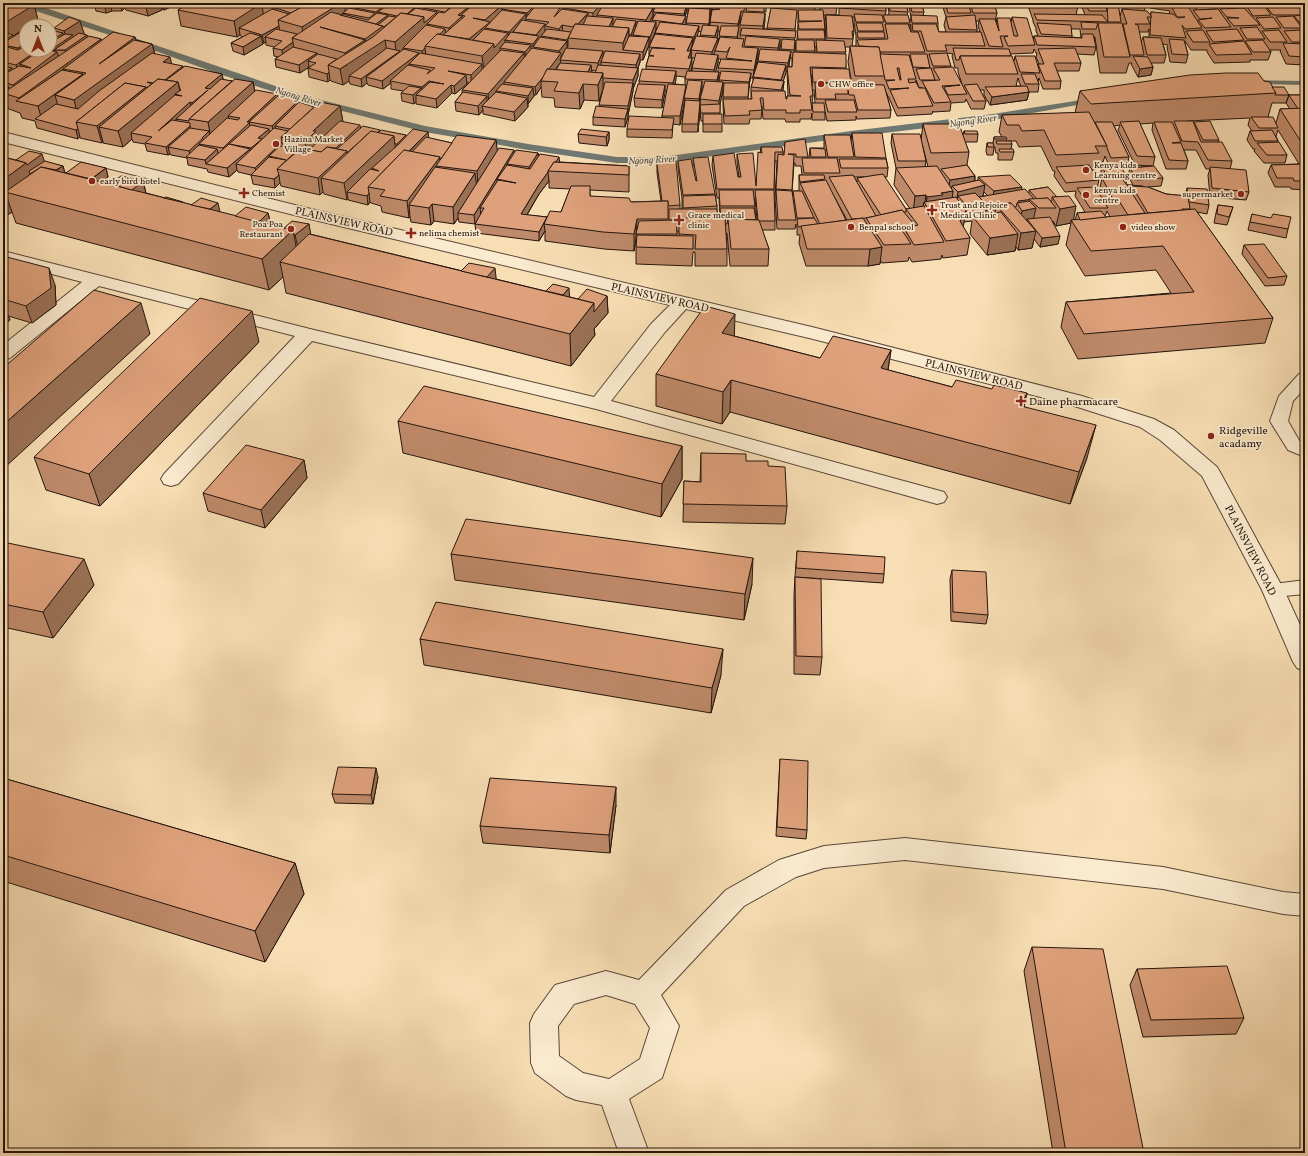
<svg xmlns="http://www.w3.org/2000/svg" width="1308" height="1156" viewBox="0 0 1308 1156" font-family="Vollkorn,serif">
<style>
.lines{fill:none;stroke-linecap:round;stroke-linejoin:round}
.stream{fill:#6e7872;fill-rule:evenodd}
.lane-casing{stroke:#594737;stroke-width:2}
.street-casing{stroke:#594737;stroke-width:2}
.lane{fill:#faeace;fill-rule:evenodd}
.street{fill:#faeace;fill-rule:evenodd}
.wall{fill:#bf8a6a;stroke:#24150d;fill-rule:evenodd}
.shaded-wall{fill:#9b7156;stroke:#24150d;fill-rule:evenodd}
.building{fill:#dea17b;stroke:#24150d;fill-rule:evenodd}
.poi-dot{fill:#8f2418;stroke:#faeace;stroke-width:1.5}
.labels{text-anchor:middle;stroke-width:3.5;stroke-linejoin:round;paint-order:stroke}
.far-poi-label{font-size:9px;fill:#24150d;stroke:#faeace;text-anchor:start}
.far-water-label{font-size:10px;font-style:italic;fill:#4f4f48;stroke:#faeace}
.street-label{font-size:11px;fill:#24150d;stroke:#faeace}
.poi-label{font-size:11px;fill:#24150d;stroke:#faeace;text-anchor:start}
</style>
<rect width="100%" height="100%" fill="#f8deb4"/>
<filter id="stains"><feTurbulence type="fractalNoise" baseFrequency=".005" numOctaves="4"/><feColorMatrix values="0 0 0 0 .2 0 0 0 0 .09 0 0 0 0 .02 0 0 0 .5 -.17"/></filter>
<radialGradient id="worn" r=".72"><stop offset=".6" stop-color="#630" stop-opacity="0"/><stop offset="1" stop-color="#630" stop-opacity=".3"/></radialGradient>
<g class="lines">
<g class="stream">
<polygon points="11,3 24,3 43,7 305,96 425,126 528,144 617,157 662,157 851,131 993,114 1094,98 1098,100 1094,102 993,120 851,137 662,163 617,163 528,150 425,132 299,100 219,74 128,41"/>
<polygon points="1248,80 1305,81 1305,85 1251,84 1248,84"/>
</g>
<defs>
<g id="lane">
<polygon points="1305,373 1305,388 1293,401 1288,421 1300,442 1305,444 1305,457 1288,450 1270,421 1279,396 1299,374"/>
<polygon points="1305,580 1305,594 1273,597 1266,595 1263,590 1266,585"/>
</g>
<g id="street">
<polygon points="3,132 307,208 812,327 1082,396 1154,419 1174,430 1217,467 1220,472 1284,590 1305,636 1305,671 1297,668 1293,662 1262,590 1202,476 1160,440 1140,427 1068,404 809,338 686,309 665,332 611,401 944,492 947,497 944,502 937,504 596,409 312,341 178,484 171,486 164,484 161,479 164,474 295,336 99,286 10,358 3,360 3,345 82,282 3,261 3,251 310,329 594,397 651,324 670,305 306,218 3,142"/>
<path d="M905,838L1163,867L1283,892L1305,894V916L1283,914L1163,889L905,860L824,868L796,877L744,906L661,995L679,1026L662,1078L629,1099L649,1153H619L602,1105L576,1100L566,1096L535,1073L531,1063L530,1023L534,1014L555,985L606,971L639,980L726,890L779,860L824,846ZM606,995L635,1004L650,1028L640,1059L609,1079L583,1073L559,1056L558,1026L574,1004Z"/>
</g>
</defs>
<use href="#lane" class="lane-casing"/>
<use href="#street" class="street-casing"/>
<use href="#lane" class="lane"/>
<use href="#street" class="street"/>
</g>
<g class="wall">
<path d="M3,3L34,5L38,20L13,36L26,50H50V30L55,31L54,28L84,34L87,36L101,39L102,41L135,37L136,40L152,44L155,54L171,64L183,67L222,74L223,80L232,81L253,82L255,91L278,96L314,107L340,106L343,122L361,128L406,135V136L428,132V138L452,143L496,140L497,151L515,153H538L539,156L560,162L629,166V192L590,190V196L631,202L661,201L657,173V164L680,205V209H682V198L678,169V161L693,167V158L715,194L717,206V218H720L719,198H717L712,165L713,156L738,177H739L737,162V154L756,186L761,147L783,152V155H784L785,142L808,157V158H809L810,148H824V135L851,141L852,133L886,158L888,168L887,177H884L906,209H910L894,185L896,168L891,143L892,134L921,140L923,124L963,135L964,131L978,134L977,142H965L969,152L967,165L975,176V181L978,180V177L1021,190L1029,193V190L1048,187L1073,220H1075L1077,213L1085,212L1075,196L1076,191L1065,192L1054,176L1055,171H1053L1041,146L1019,147L1016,141H1006L1012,144L1011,149L1014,152L1012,160H998V153H996L995,150V147H994L993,155H987L986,151L987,143H993L994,137H1002L999,132L1002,115L1075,113L1080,91L1264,81L1272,87L1289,95L1286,103H1272L1268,117L1276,123L1280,109H1290L1286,103L1289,95H1305V190L1291,189L1290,187H1275L1268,173L1271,165L1299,164L1278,130L1276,136L1278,141V142L1287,155L1285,163H1264L1254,151L1255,149H1253L1247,140L1250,131H1252L1248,125L1250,118L1187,121L1193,124L1194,122L1219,140L1218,142L1232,161L1230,169L1249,192L1246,200L1210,197L1208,175L1210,169H1206L1196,150H1184L1188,161L1186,169H1166L1152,130L1153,123L1140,124L1155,157L1153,166L1163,178L1161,186L1148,187L1166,194L1185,196L1187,188L1209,205L1207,214L1197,212L1273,318L1265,343L1078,359L1061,327L1066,302L1171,293L1156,270L1085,276L1066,245L1071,223L1056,226L1053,221L1058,244L1040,247L1034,239L1032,248L1018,250L1016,247L1015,251L987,255L970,234L972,221L964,222L963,227L970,238L967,255L943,258L942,255L941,259L912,262L909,257L908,261L882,263L880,260V264L868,266H806L799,243L800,235H797V227H796V224L795,229H777L775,198L777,161H775L774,190L775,221V230H762L769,249L768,266H730L727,233H726L727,249V266H695V252H693L692,266L636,264V238L634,251L604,249L545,241V231L539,241L476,233L475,224L459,222L458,218L454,224L434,221L431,225L411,222L410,217L409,218L382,212L381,206L371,203L370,202L368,205L348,200V199L347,200L324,194L323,192L320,195L281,186L280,183L275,188L253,184L251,175L238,172L237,170L229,177L208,172L207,169L188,165L187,158L171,155L170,154L168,155L147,151L145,144L133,142L132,139L123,147L103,143V142L102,143L80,138V137L78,139L37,128L35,121L22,118L20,113L9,109L8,108L5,109L7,113L3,115ZM1120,125L1118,130L1135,165L1152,166L1130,168L1128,176L1133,185H1127L1126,184L1127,180L1102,167L1100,176L1102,178L1099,192L1097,189L1099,180L1092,170H1095L1097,162H1103L1105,156L1109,166H1127L1129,157L1114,126ZM922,144L928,167H925L926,161ZM794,163H795V166H801L802,175H799V191H793L792,196V193ZM854,177H864L857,178V182ZM549,181V188L570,189L561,212L547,217L527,215L539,194ZM984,192L988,196H983ZM832,193L847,220H846ZM754,198H755L757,220H756ZM1107,211L1110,217H1106L1105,216ZM677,231H679V236H677Z"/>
<polygon points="94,3 179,3 164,10 162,9 162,10 148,16 126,10 125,8 122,11 112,11 106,13 96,11"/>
<path d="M189,3H712L709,25H710L712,9L714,3H751L750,6H751V3H766V12L764,11V13H765L764,29H767L771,8L774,9L773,3H815V10H820V3H837L836,15H824L825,41H826L825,23L826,15H839V3H885L886,11L885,15H889L888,3H906L908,12L907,15L910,22L911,17L909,6V3H921L924,12L923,15L938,23V28L939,32H946L944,25L946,17L942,4H939V3H968L969,5V3H1013L1012,7H995L997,13L995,21L996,23L997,18L1011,22L1012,17L1033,40L1034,36H1038L1036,31V28L1033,22V20L1027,3H1145L1146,5L1144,11L1150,16L1151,12L1169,14L1170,11L1150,8L1148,3H1177L1176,6H1178L1177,3H1196L1197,5L1196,10L1215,9L1213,7V6H1212L1209,3H1257V5L1264,7L1265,5H1267L1266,3H1305V65L1286,64L1280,51L1281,50H1270L1271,52L1268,60H1250V62L1214,63L1207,52V50H1191L1185,41V43L1188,55L1186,63L1170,62L1167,47L1168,45L1163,44L1166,55L1164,63H1151L1153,67L1151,75L1138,77L1131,64L1132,63H1129L1126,73H1100L1095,37H1094L1096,47L1094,55L1077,54L1081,63L1079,71H1057L1061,81L1060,89H1043L1039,78L1038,81L1039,84L1038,92H1029L1027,100L990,105L984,95V90H980L986,101L984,109H971L966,99L965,102L951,103L950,111L933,112V111L932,114L897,116L889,98V97H888L886,92L891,110L890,118L857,119L856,116V120L827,121L825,112V120H812V113L811,119H800V122H786L785,119H763L762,106H761L762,110L761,119H750L749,124H724L723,105V89L720,104V114L722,124V132H703V121H701L700,111L698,132H682V124L684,106V101L680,125L673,124L672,138L627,137V129L662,117L667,91H665L662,108L635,107L634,98L639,84V81L646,70V66L649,56V47L655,35V33L657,29L656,28V30L650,45H649L643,60H640V62L638,68V76L633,89V91L628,115V117L625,127L593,125V117L599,107L602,91L599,101L584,100L580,109L555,107L554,98L542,97L541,87L536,95H534V96L528,104V107L515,121L483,114V110L479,115L456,111L455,102L462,93V90L469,83L467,82V84L455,94L452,93L437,108L416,104V102L414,104L402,101L401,93L403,91L391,89V83L383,89L368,85L367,83L362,87L350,84L349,81L343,85L331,81L330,80L328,82L309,77L308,68L309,67L300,73L276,67L275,59L278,57L274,56L273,48L274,47L266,45V42L264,43H263V44L244,55L233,51L231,43L242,37L240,35L237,37L181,26L178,10ZM1124,3L1126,9H1122L1120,16L1118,7H1124ZM1078,6H1082V7L1085,15H1076ZM687,8V15H688L686,25H685V16ZM653,13V17L652,20V22H649L653,16ZM796,13H798V24L797,40H796L795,52H794ZM852,17H854V22L856,36V46H852L854,31ZM740,19H741L740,25V39H738V28ZM976,21H979L978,26L980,32H977V30ZM910,24L911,28V32L910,28ZM1071,29H1080L1081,38L1072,37ZM1149,29V37H1143L1141,42L1139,32H1148ZM698,31L701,32L700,37L697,36ZM718,31H720L719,38L718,43V38H717ZM692,45H693L691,50V58H695L692,68V71H691L692,67L691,58V51H690ZM780,46H781V51L779,50ZM814,47H816V53H815ZM845,47H850L848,62L852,84H850L851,83L846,69ZM1034,49L1036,53H1037L1036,57L1039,64H1038V65L1015,56L1014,61L1010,54L1033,53ZM947,53L953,54L952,56L955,68H958V72L962,84L951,67ZM758,55H759L757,66L754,76ZM790,58H792V67H789ZM718,59H721L718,68V72H715L718,63ZM591,70L596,71L595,73L592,72ZM786,71H787L788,96H787V99H786L783,91L784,81H783ZM811,75H812V86ZM676,76L685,77V85L675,84ZM718,76H720L719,82H718ZM750,78H753V82L751,87V99H748L749,89ZM1018,78L1019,81V82L1021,86H1016ZM916,80L919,88H922H919L916,82ZM702,88H703L700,101ZM812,90H814L815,103H812L813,96Z"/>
<polygon points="609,132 609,140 607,146 579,143 578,134"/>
<polygon points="3,157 16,160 44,162 63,166 65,173 106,168 108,177 101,182 110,184 143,181 146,193 235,216 268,213 271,225 284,228 309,224 310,234 578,299 607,296 608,313 594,329 595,335 571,366 286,293 283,277 269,290 16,223 12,212 3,218"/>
<polygon points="1218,205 1233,207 1227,225 1214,223 1216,213"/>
<polygon points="1252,214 1288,229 1286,238 1248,230"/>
<polygon points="1244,245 1287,276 1284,285 1265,286 1242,254"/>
<polygon points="3,256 55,285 56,305 32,323 8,316 10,320 3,325"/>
<polygon points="734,336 820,358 891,350 888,370 1024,406 1087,458 1070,504 730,412 722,424 656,406 656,374"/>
<polygon points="259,342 100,506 46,490 34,457"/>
<polygon points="398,421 682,446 682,479 661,517 403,453"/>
<polygon points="701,453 746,461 768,466 787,506 785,524 683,522 684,481 700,482"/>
<polygon points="304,460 307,478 265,528 208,511 203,493"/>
<polygon points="3,542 94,585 53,638 3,627"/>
<polygon points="797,551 884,574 883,583 795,577"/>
<polygon points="451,554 752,584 744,620 455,580"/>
<polygon points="952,570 988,615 986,624 951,621 950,579"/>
<polygon points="795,577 822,657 820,675 794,674 794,595"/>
<polygon points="420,639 721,675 711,713 424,665"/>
<polygon points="780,759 807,830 806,839 776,836"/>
<polygon points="378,777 373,804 335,803 332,794"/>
<polygon points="3,778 295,863 304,894 265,962 3,881"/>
<polygon points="616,805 610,853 483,843 480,826"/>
<polygon points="1032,947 1144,1153 1053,1153 1024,971"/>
<polygon points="1137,969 1244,1018 1236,1034 1143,1037 1130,985"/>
</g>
<g class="shaded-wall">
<polygon points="3,3 18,3 34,5 38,20 29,26 26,26 26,28 13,36 17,48 3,45"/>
<polygon points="104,3 110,3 112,11 106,13"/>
<polygon points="120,3 124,3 125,8 122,11"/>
<polygon points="145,3 161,3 162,10 148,16"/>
<polygon points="162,3 179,3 164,10"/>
<polygon points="256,3 277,3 262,5 264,19 239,28 240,35 237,37 234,21"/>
<polygon points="283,3 298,3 276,8 277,15 274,16 273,8"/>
<polygon points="336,3 354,3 346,6 346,8 345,9 345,14 343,13 343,19 304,41 302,27"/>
<polygon points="387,3 388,3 389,10 378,12 379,18 377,20 376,12"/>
<polygon points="420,3 427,3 418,7 419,12 403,17"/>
<polygon points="471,3 478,3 465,16 461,15 461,17 462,16 463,24 450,36 449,28 458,15 470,6 470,4"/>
<polygon points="505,3 513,3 504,9 504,4"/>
<polygon points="537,3 544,3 538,4 539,9 527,19 527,13"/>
<polygon points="566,3 572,3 565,8 565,13 563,16 563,8"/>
<polygon points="602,3 604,3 604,9 597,15 597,17 593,20 593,13"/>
<polygon points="648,3 653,3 646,14 646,7"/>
<polygon points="686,3 689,3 686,12 685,17 686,16 686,24 682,32 682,24 684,20 685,6"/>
<polygon points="711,3 712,3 712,7 710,13 708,32 710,8"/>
<polygon points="502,5 502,13 485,28 485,34 472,46 463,44 485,26 485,20"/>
<polygon points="653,8 653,16 646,28 646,20"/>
<polygon points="741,11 740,19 738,28 737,45 738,24"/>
<polygon points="437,12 438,20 427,24 427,30 403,48 403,52 366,77 367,83 362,87 361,79 396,54 395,42 424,17"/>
<polygon points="588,13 588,21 575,36 575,28"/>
<polygon points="765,13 765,21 763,34 763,26"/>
<polygon points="526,14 526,23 513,32 514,35 509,40 509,32"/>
<polygon points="388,15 389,23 384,27 387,56 349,76 349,81 343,85 340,69 347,65 345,53 365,40 366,52 367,52 365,39 371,28"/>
<polygon points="613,18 613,26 607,33"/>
<path d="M80,21L85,36L87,35L90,47L101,39L106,55L63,69L67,83L20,102L19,98L17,97L13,85L3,82V74L12,68L16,82L21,79L16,65L22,61L18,48L26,43V50H46L54,55L52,49L50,48V33H63L65,41L67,39L64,31ZM54,50H65L68,63L62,67L57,52L55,54ZM20,64L31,68L24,77Z"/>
<polygon points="636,21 636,29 633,35 633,38 631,43 631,35"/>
<polygon points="656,22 656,30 650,45 650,37"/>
<polygon points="545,24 545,32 533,47 533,44 537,39 536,35"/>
<polygon points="562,25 563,33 560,37 559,29"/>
<polygon points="279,26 280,34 265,37 266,42 264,43 262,35"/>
<polygon points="699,26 698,34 694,45 694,37"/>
<polygon points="718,26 718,34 715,44 715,36"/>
<polygon points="629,28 629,44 623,50 623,43"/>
<polygon points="445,29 446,37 427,46"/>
<polygon points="508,33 509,41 505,40 505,45 500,48 500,51 484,72 482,56 494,44"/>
<polygon points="261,36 263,44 244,55 243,47"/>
<polygon points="135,37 139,52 152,44 156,59 78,116 74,100 55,95 59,110 42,121 38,106 83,74 87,90 99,64"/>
<polygon points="649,37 649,45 643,60 643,52"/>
<polygon points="568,38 568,46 567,48 567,40"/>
<polygon points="693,38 692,46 687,59 687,51"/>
<polygon points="718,38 718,46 715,51 712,60 712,52"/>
<polygon points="780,39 780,47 778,56 778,48"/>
<polygon points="567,41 567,49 561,56 561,60 560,60 561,62 546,81 541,81 541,87 536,95 535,87 559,55 559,51"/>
<polygon points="293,42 294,50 283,58 282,50"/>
<polygon points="531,45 531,53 526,60 525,52"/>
<polygon points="425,48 426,56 423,60 422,51"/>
<polygon points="758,48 758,56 753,78 754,70"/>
<polygon points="603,51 603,59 601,62 601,65 598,71 598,63"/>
<polygon points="691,51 691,59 688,58"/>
<polygon points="791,51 790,59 788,71 788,63"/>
<polygon points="317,53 318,61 308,61 309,67 300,73 299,65"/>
<polygon points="419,53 420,61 409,64 410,69 390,81 391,83 383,89 382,81"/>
<polygon points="524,53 525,61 504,82 504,85 496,91 496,94 489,102 488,94"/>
<polygon points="640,54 640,62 636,73 636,65"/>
<polygon points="718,55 718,63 714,78 714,70"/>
<polygon points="170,57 172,65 163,62"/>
<polygon points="692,58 692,67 689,77 689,69"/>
<polygon points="482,64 482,72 471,83 471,75"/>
<polygon points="591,65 592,73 586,78"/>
<polygon points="786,65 786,73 781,88 781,80"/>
<polygon points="183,66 184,74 159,84"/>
<polygon points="1153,67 1151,75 1138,77 1140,69"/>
<polygon points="638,68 638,76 633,89 633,80"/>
<polygon points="676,71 676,80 673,91 673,83"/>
<polygon points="329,72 330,80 328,82 327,74"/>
<polygon points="719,72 718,80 717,89 717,80"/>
<polygon points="603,73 603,89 599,101 598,85"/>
<polygon points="751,73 750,81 748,90 749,82"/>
<polygon points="222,74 224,83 193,111 192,103 205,88"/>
<polygon points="466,75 467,84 455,94 454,86"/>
<polygon points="429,81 430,89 423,96 422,87"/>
<polygon points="702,81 702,89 698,107 699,99"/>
<polygon points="784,81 783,90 780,98 781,90"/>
<polygon points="178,82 181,96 175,94 177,102 131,133 132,139 123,147 118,131"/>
<polygon points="253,82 256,98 228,116 230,122 211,139 208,122"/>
<polygon points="723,82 723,90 719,109 719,101"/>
<polygon points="633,83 633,91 628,115 628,106"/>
<polygon points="583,84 584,100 580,109 579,93"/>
<polygon points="451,85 452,93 437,108 436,99"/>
<polygon points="665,85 665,93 662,108 662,100"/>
<polygon points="686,85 686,93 680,125 680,116"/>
<polygon points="9,87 11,95 3,93 8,108 5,109 7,113 3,115 3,91"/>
<polygon points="146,87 150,103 99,127 103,142 102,143 97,126"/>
<polygon points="421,88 422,96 416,95 416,102 414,104 413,95"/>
<polygon points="533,88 534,96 528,104 528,96"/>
<polygon points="1029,92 1027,100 990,105 992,97"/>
<polygon points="277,94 279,102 249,122 252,131 229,144 231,151 225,157 223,148 247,122"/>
<polygon points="487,96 487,104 482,106 483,110 479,115 478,106"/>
<polygon points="527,98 528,107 515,121 514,112"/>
<polygon points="298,101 300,109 275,126 276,132 274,134 272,126"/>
<polygon points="700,101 700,111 698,132 698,124"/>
<polygon points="190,102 192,111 176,119 177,124 158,131"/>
<polygon points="340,106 343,122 307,157 305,142 313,131"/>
<polygon points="628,109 628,117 625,127 625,119"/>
<polygon points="360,125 362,134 323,160"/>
<polygon points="190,126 192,134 168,147 170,154 168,155 166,147"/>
<polygon points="78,129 80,137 78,139 76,130"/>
<polygon points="269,129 270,137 253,157 251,148 258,138"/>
<polygon points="209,131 211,140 199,144 200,151 191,158 189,151"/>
<polygon points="428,132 429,140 374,188"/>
<polygon points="609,132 609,140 607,146 606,137"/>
<polygon points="406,135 407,143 398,153 397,144"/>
<polygon points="394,136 396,153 372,168 373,175 347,192 348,199 347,200 344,183"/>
<polygon points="496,140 498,156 478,188 477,171"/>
<polygon points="282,142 284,150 269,156 271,163 257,176 255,168"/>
<polygon points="217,149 219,157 206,164 205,160"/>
<polygon points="250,149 251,158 236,164 237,170 229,177 227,168"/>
<polygon points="514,150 515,159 507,164 508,171 497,179 498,187 480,208 481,215 475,224 474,215"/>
<polygon points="347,151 349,167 321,178 323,192 320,195 318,178"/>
<polygon points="538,153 539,161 530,176 529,167"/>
<polygon points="1305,153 1305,166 1301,166"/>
<polygon points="42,154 45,163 36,193 5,192 12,212 3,218 3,180 26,163"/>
<polygon points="440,157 441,165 436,166 438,179 409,205 410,217 409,218 407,201"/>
<polygon points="559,157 560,165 549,171"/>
<polygon points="63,166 65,174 39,182"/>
<polygon points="106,168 108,177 81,197 79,189"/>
<polygon points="548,172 549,181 539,194 522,223 521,214 538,186"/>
<polygon points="475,173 477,189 458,213 458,218 454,224 453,207"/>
<polygon points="279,175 280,183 275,188 274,179"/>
<polygon points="975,176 973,188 985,185 982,202 958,196 956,208 955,208 958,192 952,186 951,191 953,191 951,208 926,206 927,197 941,193 948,192 950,180"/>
<polygon points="143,181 147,198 124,196"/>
<polygon points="1022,187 1020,196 992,200 994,191"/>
<polygon points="369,193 370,202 368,205 367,196"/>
<polygon points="926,195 925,203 924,202 922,212 913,213 915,196"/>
<polygon points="1029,199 1028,208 1022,209 1018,201"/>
<polygon points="218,203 220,212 196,220"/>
<polygon points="432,204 434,221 431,225 429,208"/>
<polygon points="1076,206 1073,223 1071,220 1071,223 1056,226 1060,209"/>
<polygon points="996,208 994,217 985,219 986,210"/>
<polygon points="1036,208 1032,225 1027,219 1026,226 1019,228 1022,211"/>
<polygon points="966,211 963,228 960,221"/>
<polygon points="268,213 272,230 263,238 260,221"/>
<polygon points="547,217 544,224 545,231 539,241 539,232"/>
<polygon points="637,219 636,238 634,251 634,234"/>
<polygon points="309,224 312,241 299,252 295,235"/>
<polygon points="914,224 912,241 904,228 902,243 900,227"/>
<polygon points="293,230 299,262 280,262 283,277 269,290 262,259"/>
<polygon points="1036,231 1032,248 1018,250 1021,233"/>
<polygon points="1018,234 1015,251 987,255 990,238"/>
<polygon points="1060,236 1058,244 1040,247 1042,238"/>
<polygon points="882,247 880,264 868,266 870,249"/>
<polygon points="49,268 55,285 56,305 32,323 26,306"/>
<polygon points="495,268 497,286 479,285"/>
<polygon points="569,288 570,305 555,305"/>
<polygon points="607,296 608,313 594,329 595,335 571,366 570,334 594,303"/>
<polygon points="3,302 10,320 3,325"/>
<polygon points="141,303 150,334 3,469 3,425"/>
<polygon points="252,311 259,342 100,506 89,474"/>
<polygon points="735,314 734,346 722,333"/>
<polygon points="891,350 886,382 881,368"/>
<polygon points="731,380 730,412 722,424 723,392"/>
<polygon points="1027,393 1020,425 1021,406"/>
<polygon points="1096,425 1087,458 1070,504 1079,472"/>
<polygon points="682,446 682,479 661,517 662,484"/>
<polygon points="304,460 307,478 265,528 261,510"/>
<polygon points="753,558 752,584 744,620 745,594"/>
<polygon points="84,559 94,585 53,638 43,612"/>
<polygon points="723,649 721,675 711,713 712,688"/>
<polygon points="376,768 378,777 373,804 371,795"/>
<polygon points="616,787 616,805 610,853 609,835"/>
<polygon points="295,863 304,894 265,962 255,931"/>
</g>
<g class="building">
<polygon points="3,3 13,3 3,9"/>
<polygon points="15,3 28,3 34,5 3,24 3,11"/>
<polygon points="189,3 262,3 234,21 178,10"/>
<polygon points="265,3 283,3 273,8 262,5"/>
<polygon points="285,3 309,3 291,13 276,8"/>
<polygon points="309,3 341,3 302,27 278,20"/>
<polygon points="349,3 387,3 376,12 346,6"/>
<polygon points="390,3 420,3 407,14 401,13 397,16 378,12"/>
<polygon points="423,3 455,3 445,12 418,7"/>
<polygon points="457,3 470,6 458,15 462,16 449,28 427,24 439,12 444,13"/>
<polygon points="463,3 471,3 470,4"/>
<polygon points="475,3 489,3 502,5 485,20 473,18 490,22 469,39 443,35 465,16 461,15"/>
<polygon points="508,3 537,3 527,13 502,9"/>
<polygon points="539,3 566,3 563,8 538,4"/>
<polygon points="569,3 602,3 593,13 565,8"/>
<polygon points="604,3 653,8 646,20 597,15"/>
<polygon points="616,3 648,3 646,7"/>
<polygon points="653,3 673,3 672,7 686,7 684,14 653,12 656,5 652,5"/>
<polygon points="675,3 686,3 685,6 674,6"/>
<polygon points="688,3 711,3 710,8 687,7"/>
<polygon points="714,3 733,3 745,4 744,11 741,11 738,24 710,22 712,10 720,9 712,9"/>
<polygon points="774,3 815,3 816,7 774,4"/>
<rect x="821" y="3" width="16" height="4"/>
<polygon points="840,3 885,3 886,11 839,8"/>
<polygon points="889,3 906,3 908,12 890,11"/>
<polygon points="910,3 921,3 924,12 912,12"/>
<polygon points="945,3 968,3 971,13 948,13"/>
<polygon points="970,3 994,3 997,13 973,13"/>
<polygon points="1035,3 1076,3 1078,6 1036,5"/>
<polygon points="1085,3 1105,3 1107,11 1089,11"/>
<polygon points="1107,3 1118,3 1121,22 1108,22"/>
<polygon points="1128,3 1145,3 1146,5 1129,4"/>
<polygon points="1181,3 1196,3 1197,5 1187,5 1202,28 1185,29 1182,25 1186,38 1150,35 1151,12 1173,14 1178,18 1185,17 1177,17 1171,6 1185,5 1182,5"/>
<polygon points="1218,3 1244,3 1247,6 1221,7"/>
<polygon points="1275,3 1295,3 1282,3 1283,5 1300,4 1305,11 1305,29 1294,16 1302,15 1273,15 1265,5 1276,4"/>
<polygon points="1263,4 1271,15 1253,16 1246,5"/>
<polygon points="1302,4 1305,4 1305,8"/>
<polygon points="536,5 560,8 554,17 562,9 588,13 578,24 575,24 573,27 562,25 559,29 545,26 549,22 525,19"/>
<polygon points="747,6 764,7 764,12 746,11"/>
<polygon points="349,8 375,13 369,18 343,13"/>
<polygon points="416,8 437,12 424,23 424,17 408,14"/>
<polygon points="689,8 710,9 709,24 686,23"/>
<polygon points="771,8 797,10 795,29 767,28"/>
<polygon points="1244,8 1260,25 1234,26 1227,18 1239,18 1227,17 1220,9"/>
<polygon points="272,9 289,14 278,20 279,26 262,35 239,28"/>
<polygon points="1122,9 1147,11 1152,17 1147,17 1150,24 1135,24 1138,25 1144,55 1130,55 1123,24 1127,24"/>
<polygon points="1218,9 1231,27 1205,28 1198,20 1212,18 1200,19 1193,10"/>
<polygon points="502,10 526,14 509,32 485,28"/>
<polygon points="798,10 823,10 825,29 799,29 798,22 822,21 799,21"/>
<polygon points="331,12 383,26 365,39 320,27 365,40 345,53 292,38"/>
<polygon points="743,12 765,13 763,26 740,25"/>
<polygon points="377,13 388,15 376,24 340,15 342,14 368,20"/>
<polygon points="401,13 424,17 395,42 385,40 340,69 328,65 373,37"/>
<polygon points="656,13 686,16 682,24 652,20"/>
<polygon points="854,14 882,15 884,22 856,22"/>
<polygon points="1034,14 1102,15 1108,22 1037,20"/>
<polygon points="826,15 852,16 854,31 852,31 853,39 827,38"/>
<polygon points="883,15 908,15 910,23 886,23"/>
<polygon points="911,15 937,16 938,23 912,23"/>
<polygon points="975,15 977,30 949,29 946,17"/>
<polygon points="389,16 396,17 384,27 383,26 378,25"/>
<polygon points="587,16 613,18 609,27 583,25"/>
<polygon points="1293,16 1302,28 1284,28 1276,17"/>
<polygon points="69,17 80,21 64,31 54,28"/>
<polygon points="1012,17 1027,18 1035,45 1008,46 1004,37 1008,36 1000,36 1003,47 989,46 979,19 995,19 999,31 997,18 1010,18 1014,36 1018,36"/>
<polygon points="1273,17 1281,28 1264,29 1256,18"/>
<polygon points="616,19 636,21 631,35 629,35 629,28 612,27"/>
<polygon points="522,20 545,24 536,35 513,32"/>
<polygon points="638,21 656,22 650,37 633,35"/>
<polygon points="660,22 699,26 694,37 655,33"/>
<polygon points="1081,22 1098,23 1096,29 1082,29"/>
<polygon points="856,23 882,23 884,31 858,31"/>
<polygon points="1037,23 1071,25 1072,36 1041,34"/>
<polygon points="1098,23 1122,23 1130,57 1104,57"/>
<polygon points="34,24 41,26 30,26"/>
<polygon points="575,24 629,28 623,43 568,38"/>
<polygon points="885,24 908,24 911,32 918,32 925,52 880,52 879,47 859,46 857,40 888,39"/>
<polygon points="912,24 936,24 939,32 981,32 985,46 945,45 947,51 927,51 921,31 913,31"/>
<polygon points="426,25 445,29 440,34 437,34 425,46 425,48 422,51 403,48"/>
<polygon points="703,25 718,26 715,36 700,35"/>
<polygon points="721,26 739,26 737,37 719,36"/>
<polygon points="1257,27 1265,39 1247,39 1240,28"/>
<polygon points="742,28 796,31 795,38 740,35"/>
<polygon points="26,29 26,43 18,48 3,45 3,43"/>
<polygon points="276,29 297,34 292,38 293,42 282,50 273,48 282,41 265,37"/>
<polygon points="484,29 508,33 494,48 494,44 473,40"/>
<polygon points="547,29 571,32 567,40 541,36"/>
<polygon points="1237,29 1244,40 1213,42 1206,31"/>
<polygon points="50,30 63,33 50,41"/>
<polygon points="797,30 824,30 825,39 798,39"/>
<polygon points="1203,30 1210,42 1193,42 1186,31"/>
<polygon points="1279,30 1287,42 1270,42 1262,31"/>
<polygon points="1301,30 1305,35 1305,42 1292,42 1284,31"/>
<polygon points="3,32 13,35 3,41"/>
<polygon points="113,32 135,37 99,64 134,40 152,44 74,100 55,95 86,73 63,69"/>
<polygon points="511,32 539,36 533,44 505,40"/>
<polygon points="857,32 884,32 885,38 858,38"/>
<polygon points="79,33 87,35 65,50 54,50"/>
<polygon points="250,33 261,36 243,47 231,43"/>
<polygon points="65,34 73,35 52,49 50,48 50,43"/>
<polygon points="437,34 494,44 482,56 425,46"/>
<polygon points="655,34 693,38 687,51 691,51 688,58 692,58 689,69 646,66 649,56 654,56 649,55 652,48 675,49 649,47"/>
<polygon points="1082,34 1093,34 1096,47 1037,45 1034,36 1082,38"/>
<polygon points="89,36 101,39 19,98 3,93"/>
<polygon points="629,36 649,37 643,52 623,50"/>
<polygon points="696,36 718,38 712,52 691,50"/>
<polygon points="746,36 780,39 778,48 744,46"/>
<polygon points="540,37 567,41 559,51 533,47"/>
<polygon points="720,37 744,39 742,47 758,48 754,70 718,68 721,59 752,61 726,58 730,47 727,52 715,51"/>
<polygon points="1143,37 1161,38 1166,55 1147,55"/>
<polygon points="782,39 795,40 794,50 781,49"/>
<polygon points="1169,39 1184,40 1188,55 1172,54"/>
<polygon points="796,40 814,40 815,51 796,51"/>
<polygon points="816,40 844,41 846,52 817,52"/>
<polygon points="1263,40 1271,52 1253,52 1245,41"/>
<polygon points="1244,41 1252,54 1216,55 1209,44"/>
<polygon points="505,42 531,45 525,52 500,48"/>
<polygon points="1283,43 1305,44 1305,57 1289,56"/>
<polygon points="26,45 26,50 38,50 16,65 3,62 3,59 6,57 3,56 3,46 18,50"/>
<polygon points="850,46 879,47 885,76 855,76"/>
<polygon points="293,47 317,53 299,65 275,59"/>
<polygon points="387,48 400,51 361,79 349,76"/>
<polygon points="532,48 561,53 549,69 547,69 544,76 535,87 504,82"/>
<polygon points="566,48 603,51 598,63 560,60"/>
<polygon points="953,48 1009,49 1011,56 960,56 959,60 956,60"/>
<polygon points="1075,48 1081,63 1054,63 1061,81 1045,81 1038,64 1044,64 1038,49"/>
<polygon points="404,49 419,53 382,81 366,77"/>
<polygon points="760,49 791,51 788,63 758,61"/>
<polygon points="40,50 49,50 57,52 13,85 3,82 3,75 19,66 31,68 20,64"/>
<polygon points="501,50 524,53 488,94 462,90"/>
<polygon points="605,51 640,54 636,65 601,62"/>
<polygon points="793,52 846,54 846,68 810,67 813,96 810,96 812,110 800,110 800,113 786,113 786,110 764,110 763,98 760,98 762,110 749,111 750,115 725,116 723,99 752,99 751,91 785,91 786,99 787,99 787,96 801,96 790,95 787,67 792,67"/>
<polygon points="152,53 170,57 163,62 183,66 165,80 158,79 153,83 147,82 152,84 146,88 146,87 125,83 76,122 78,129 76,130 35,119 56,104 78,109 99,91"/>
<polygon points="420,53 482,64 471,75 448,71 466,75 454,86 451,85 436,99 416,95 430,82 444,84 429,81 422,87 390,81 408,65 430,70 427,74 435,68 409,64"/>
<polygon points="696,53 718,55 714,70 692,68"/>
<polygon points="947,53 951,66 933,66 929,54"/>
<polygon points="318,54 337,59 328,65 329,72 327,74 308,68 316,63 308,61"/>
<path d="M880,54L909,55L916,79H908L909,83L916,82L919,88H925L933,106L898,108L890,90L909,88L889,89L886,81L895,80H885ZM897,68H899L901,80H900Z"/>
<polygon points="910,54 927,54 930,68 913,67"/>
<polygon points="960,56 1012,56 1018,74 966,74"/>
<polygon points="1015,56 1035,56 1040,73 1020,72"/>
<polygon points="1133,56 1148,57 1153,67 1140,69"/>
<polygon points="758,62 786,65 781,80 753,77"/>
<polygon points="560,63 591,65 588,72 556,70"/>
<polygon points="598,65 638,68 633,80 603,78 603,73 595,73"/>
<polygon points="3,66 12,68 3,74"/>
<polygon points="185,66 222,74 205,88 210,89 221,79 232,81 189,119 189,121 176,119 208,90 192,103 190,102 158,131 172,120 190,123 190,126 166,147 145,143 152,137 131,133 175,95 182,96 175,94 181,90 180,89 178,82 166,80"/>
<polygon points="953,67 967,94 948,95 944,87 960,85 942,86 951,102 934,103 922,81 940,80 933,68"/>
<polygon points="812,68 849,69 851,83 813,82"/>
<polygon points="931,68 935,80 920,80 916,69"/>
<polygon points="547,69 603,73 598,85 583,84 579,93 554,91 558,82 541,81"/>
<polygon points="642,69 676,71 673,83 639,81"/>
<polygon points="62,70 83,74 38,106 16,101"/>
<polygon points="687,71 719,72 717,80 685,79"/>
<polygon points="721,71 751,73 749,82 719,80"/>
<polygon points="1226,73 1258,73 1264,81 1270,82 1276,93 1091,104 1080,91 1190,75"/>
<polygon points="1021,74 1035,74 1039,84 1025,84"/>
<polygon points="754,78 784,81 781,90 751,87"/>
<polygon points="158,79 178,82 118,131 99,127"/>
<polygon points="235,79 253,82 208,122 189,119"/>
<polygon points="688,80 702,81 699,99 684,98"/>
<polygon points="705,81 723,82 719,101 700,99"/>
<polygon points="605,82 633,83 628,106 599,105"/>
<polygon points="125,83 146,87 97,126 76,122"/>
<polygon points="724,83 749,83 748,97 723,97"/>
<polygon points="815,83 884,85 891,110 858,110 854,95 849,95 848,90 848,94 835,94 836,99 816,99"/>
<polygon points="502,84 533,88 528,96 496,91"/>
<polygon points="638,84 665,85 662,100 634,98"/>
<polygon points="668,84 686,85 680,116 662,116"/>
<polygon points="977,84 986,101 973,101 964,85"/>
<polygon points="409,86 421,88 413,95 401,93"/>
<polygon points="1027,86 1029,92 992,97 985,87"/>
<polygon points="3,87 9,87 3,91"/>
<polygon points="1272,87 1284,87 1289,95 1275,95 1276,93"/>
<polygon points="256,90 277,94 247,122 250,122 223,148 199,144 227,118 238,120 240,118 228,116"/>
<polygon points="463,92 487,96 478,106 455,102"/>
<polygon points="496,92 527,98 514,112 482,106"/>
<polygon points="280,94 298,101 272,126 249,122"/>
<polygon points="1289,95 1305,95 1305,108 1298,109"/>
<polygon points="685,100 700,101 698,124 682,124"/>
<polygon points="825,100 854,100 857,112 828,112"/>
<polygon points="299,102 314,107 290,129 275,126"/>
<polygon points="320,102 340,106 313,131 316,131 305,142 281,137"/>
<polygon points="812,103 824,103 825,112 813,112"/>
<polygon points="720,104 720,113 701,113 700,105"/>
<polygon points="596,106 628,109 625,119 593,117"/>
<polygon points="1305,108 1305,148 1280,109"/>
<polygon points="1089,112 1107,146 1095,146 1099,153 1056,155 1044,130 1022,131 1019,125 1007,125 1002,115"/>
<rect x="703" y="114" width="19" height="10"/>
<polygon points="629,116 674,118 672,130 627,129"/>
<polygon points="1251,117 1273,117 1278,128 1259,128"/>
<polygon points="340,121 360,125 336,148 327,147 321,152 309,150"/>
<polygon points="1139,121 1155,157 1137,156 1120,122"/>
<polygon points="1174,121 1193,121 1201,142 1222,142 1232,161 1208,160 1198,142 1182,141"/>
<polygon points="1210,121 1219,140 1203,140 1194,122"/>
<polygon points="1095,122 1112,122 1129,157 1111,158 1107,148 1107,146"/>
<polygon points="1154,122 1172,122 1181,142 1172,143 1181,143 1188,161 1169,160"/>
<polygon points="923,124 959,124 969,152 931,153"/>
<polygon points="251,125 269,129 258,138 262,139 251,148 229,144"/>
<polygon points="363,126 380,130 377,133 371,131 347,153 347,151 337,149"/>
<polygon points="190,128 209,131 202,138 203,138 189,151 168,147"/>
<polygon points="274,128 288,131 281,137 282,142 255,168 236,164"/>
<polygon points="413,129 428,132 409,151 404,150 368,187 369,193 367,196 347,192 370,169 379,171 372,168 399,144"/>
<polygon points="581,129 609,132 606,137 578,134"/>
<polygon points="381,130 406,135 397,144 395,144 394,136 378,133"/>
<polygon points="1272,130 1278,141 1255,141 1250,131"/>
<polygon points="371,131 394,136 344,183 321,178"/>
<polygon points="964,131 977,131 978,134 965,134"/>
<polygon points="852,133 882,133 886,158 855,157"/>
<polygon points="892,134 920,134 926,161 898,161"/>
<polygon points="457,135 496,140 477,171 436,166"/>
<polygon points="824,135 850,135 854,157 828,157"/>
<polygon points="426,137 452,143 440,160 440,157 412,152"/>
<polygon points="994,137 1006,137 1007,139 994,139"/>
<polygon points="805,139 808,157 796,157 796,154 788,154 794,155 792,190 776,189 778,154 784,155 785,142"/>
<polygon points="996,141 1011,141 1012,144 997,144"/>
<polygon points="1279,142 1287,155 1267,155 1257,143"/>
<polygon points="987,143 993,143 994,147 988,147"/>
<polygon points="229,144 250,149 227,168 206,164"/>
<polygon points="199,145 217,149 205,160 186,157"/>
<polygon points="280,146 299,149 277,169 279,175 274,179 251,175 269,157 286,160 269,156"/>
<polygon points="327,147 347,151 318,178 277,169 301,148 321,152"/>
<polygon points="761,147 782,147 783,152 775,152 774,189 717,189 713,156 734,153 738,177 741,177 737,154 753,153 756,186 758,152 762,153"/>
<polygon points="499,148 514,150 474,215 458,213"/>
<polygon points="810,148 825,149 826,157 811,157"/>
<polygon points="999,149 1013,149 1014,152 1000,152"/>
<polygon points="404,150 440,157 407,201 380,196 385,190 368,187"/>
<polygon points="516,150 538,153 529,167 507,164"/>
<polygon points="29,151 42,154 27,165 26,163 16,160"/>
<polygon points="540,154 559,157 556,162 554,162 548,171 548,172 538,186 521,214 547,217 539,232 475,224 484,208 480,208 498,180 516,183 497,179 507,165 530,169"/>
<polygon points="3,157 26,163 3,180"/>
<polygon points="708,157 715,194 683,195 678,161 691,159 696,181 697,181 693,158"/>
<polygon points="802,158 837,158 840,173 804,173"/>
<polygon points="839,159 886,159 888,168 841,168"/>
<polygon points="45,161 63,166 56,170 41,167 30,174 29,171"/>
<polygon points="676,161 680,205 668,206 668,201 662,201 657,164"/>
<polygon points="81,162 106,168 91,179 66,173"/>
<polygon points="554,162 629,166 629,175 548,171"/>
<polygon points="1305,164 1305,181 1294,181 1293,178 1277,178 1271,165"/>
<polygon points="967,165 975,176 950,180 941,169"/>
<polygon points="1089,165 1099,180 1066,183 1056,167"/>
<polygon points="937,166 953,191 941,193 943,195 927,197 926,195 915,196 896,168"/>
<polygon points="1154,166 1163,178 1137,180 1130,168"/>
<polygon points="41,167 293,230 262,259 5,192"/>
<polygon points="435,167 475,173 453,207 432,204 429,208 409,205"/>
<polygon points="1102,167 1122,167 1127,180 1124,180 1122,178 1108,178"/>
<polygon points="1210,167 1246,170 1249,192 1212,188"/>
<polygon points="883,174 906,209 906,212 903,212 902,210 881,215 857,178"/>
<polygon points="799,175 824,175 825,179 800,182"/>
<polygon points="853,175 876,216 866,218 852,219 829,177"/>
<polygon points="1010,175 1022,187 994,191 978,177"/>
<polygon points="121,176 143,181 132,190 110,184"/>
<polygon points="1102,178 1122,178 1145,213 1128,215 1119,201 1114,201"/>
<polygon points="826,180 846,220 820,224 800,183"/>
<polygon points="979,180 985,185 958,192 952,186"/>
<polygon points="1127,185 1143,186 1143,187 1132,186 1131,191"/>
<polygon points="571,186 590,186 590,196 629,198 631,202 668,201 668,219 637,219 634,234 603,232 544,224 550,211 561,212"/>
<polygon points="1132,186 1148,187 1166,194 1188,196 1190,209 1182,209 1183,210 1148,213"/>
<polygon points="1048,187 1057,197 1052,197 1052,201 1051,202 1048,198 1037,199 1029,190"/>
<polygon points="1095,187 1108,208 1090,208 1077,188"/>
<polygon points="1187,188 1207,189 1209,205 1189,202"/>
<polygon points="1025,189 1034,199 1018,201 1019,202 1017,203 1016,207 1014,207 1011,203 999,204 996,201 999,204 996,205 996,208 986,210 984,208 985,203 979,197"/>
<polygon points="719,190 753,190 755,206 720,206"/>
<polygon points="755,190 774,190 775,221 759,221 758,220"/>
<polygon points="776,190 792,191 796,220 778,220"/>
<polygon points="793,191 802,191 814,218 797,218"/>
<polygon points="975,193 985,203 966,205 958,196"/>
<polygon points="715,195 717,206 683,208 683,196"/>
<polygon points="1069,196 1076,206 1060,209 1052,197"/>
<polygon points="166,197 183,202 164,198"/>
<polygon points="956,197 966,211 960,221 970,238 946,241 924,202"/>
<polygon points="201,198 218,203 210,209 191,205"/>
<polygon points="1048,198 1056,208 1039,208 1029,199"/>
<polygon points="1029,201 1036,208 1022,211 1017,203"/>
<polygon points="1011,203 1036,231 1021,233 996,205"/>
<polygon points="1218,205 1233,207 1229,217 1217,214"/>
<polygon points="924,206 944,242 914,245 904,228 918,225 906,209"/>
<polygon points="246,207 268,213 260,221 255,220 254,221 235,216"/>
<polygon points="720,208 754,208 756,220 728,219 727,224 725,224 725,218 721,218"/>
<polygon points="669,209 717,209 717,218 679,218 679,223 676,223 676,220 669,220"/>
<polygon points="1195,209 1273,318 1084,334 1066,302 1194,292 1163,246 1091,251 1071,220"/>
<polygon points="902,210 914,224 900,227 911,244 884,245 866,218"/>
<polygon points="1101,211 1106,217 1080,220 1077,213"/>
<polygon points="1001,212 1018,234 990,238 973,217"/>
<polygon points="1252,214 1271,218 1273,214 1291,217 1288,229 1250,222"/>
<polygon points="1050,217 1060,236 1042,238 1027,219"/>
<polygon points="679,218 725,218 727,249 695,249 696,235 679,234"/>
<polygon points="814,218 818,224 798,227 797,219"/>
<polygon points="863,218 882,247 870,249 807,249 801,226"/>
<polygon points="728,219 759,220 769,249 731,249"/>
<polygon points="676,220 677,234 636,234 639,221"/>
<polygon points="292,221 309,224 295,235 294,235 293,230 284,228"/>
<polygon points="309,234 594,303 570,334 280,262"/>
<polygon points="637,235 693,236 693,249 636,247"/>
<polygon points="1264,244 1287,276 1268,278 1244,245"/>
<polygon points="3,256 49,268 51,288 26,306 3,299"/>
<polygon points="469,263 495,268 487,277 461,271"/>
<polygon points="553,284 569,288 563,295 546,291"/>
<polygon points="587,289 607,296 594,312 594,303 578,299"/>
<polygon points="94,290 141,303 3,425 3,368"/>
<polygon points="200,298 252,311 89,474 34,457"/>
<polygon points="705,306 735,314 722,333 820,358 833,336 891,350 881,368 952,387 956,380 992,389 994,385 1027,393 1021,406 1096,425 1079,472 731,380 723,392 656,374"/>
<polygon points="424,386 682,446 662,484 398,421"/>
<polygon points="246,445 304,460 261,510 203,493"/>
<polygon points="701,453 746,454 746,461 768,461 768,466 785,467 787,506 683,504 684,481 701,482"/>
<polygon points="466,519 753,558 745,594 451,554"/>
<polygon points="3,542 84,559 43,612 3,604"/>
<polygon points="797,551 885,557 884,574 796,568"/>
<polygon points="952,570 986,572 988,615 953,612"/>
<polygon points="795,577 821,579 822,657 796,656"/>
<polygon points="436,602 723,649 712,688 420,639"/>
<polygon points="780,759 808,761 807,830 777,827"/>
<polygon points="338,767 376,768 371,795 332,794"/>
<polygon points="3,778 295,863 255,931 3,855"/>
<polygon points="490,778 616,787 609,835 480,826"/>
<polygon points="1032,947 1103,949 1144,1153 1066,1153"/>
<polygon points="1227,966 1244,1018 1151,1020 1137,969"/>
</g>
<g class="poi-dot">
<circle cx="821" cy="84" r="4"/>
<circle cx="276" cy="144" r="4"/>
<circle cx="1086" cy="170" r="4"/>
<circle cx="92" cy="181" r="4"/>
<path d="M242 187h4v4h4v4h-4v4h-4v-4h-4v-4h4z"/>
<circle cx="1241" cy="194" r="4"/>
<circle cx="1086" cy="195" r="4"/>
<path d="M930 204h4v4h4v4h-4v4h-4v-4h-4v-4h4z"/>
<path d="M677 214h4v4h4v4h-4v4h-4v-4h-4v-4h4z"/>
<circle cx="851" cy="227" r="4"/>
<circle cx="1123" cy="227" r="4"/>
<circle cx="291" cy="229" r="4"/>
<path d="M409 227h4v4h4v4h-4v4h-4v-4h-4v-4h4z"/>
<path d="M1019 395h4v4h4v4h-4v4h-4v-4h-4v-4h4z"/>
<circle cx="1211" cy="436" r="4"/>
</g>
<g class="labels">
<g class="far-poi-label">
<text x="829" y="87">CHW office</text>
<text x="284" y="142">Hazina Market<tspan x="284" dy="10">Village</tspan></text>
<text x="1094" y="168">Kenya kids<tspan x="1094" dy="10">Learning centre</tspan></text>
<text x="100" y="184">early bird hotel</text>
<text x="1094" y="193">kenya kids<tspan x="1094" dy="10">centre</tspan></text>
<text x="252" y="196">Chemist</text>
<text x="1233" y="197" text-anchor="end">supermarket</text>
<text x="940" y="208">Trust and Rejoice<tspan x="940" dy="10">Medical Clinic</tspan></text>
<text x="688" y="218">Grace medical<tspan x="688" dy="10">clinic</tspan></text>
<text x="283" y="227" text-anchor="end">Poa Poa<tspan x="283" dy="10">Restaurant</tspan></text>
<text x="859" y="230">Benpal school</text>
<text x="1131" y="230">video show</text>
<text x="419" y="236">nelima chemist</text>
</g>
<g class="far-water-label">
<text transform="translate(299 96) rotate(17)" y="4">Ngong River</text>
<text transform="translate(973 120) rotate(-8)" y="4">Ngong River</text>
<text transform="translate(652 159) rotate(-3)" y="4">Ngong River</text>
</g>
<g class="street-label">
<text transform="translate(344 221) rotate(13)" y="4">PLAINSVIEW ROAD</text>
<text transform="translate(660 297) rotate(13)" y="4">PLAINSVIEW ROAD</text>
<text transform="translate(974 374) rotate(14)" y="4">PLAINSVIEW ROAD</text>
<text transform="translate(1251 550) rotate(63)" y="4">PLAINSVIEW ROAD</text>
</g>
<g class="poi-label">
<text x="1029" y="405">Daine pharmacare</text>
<text x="1219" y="434">Ridgeville<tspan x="1219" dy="13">acadamy</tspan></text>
</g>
</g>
<rect width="1308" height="1156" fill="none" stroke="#f8deb4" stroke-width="16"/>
<rect x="4" y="4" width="1300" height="1148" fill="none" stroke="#24150d" stroke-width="2"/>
<rect x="8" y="8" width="1292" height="1140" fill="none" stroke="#24150d"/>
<g transform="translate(38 38)"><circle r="19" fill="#faeace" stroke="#a49581"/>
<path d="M0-3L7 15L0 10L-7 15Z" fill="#8f2418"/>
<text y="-6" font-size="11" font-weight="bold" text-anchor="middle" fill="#24150d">N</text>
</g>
<rect width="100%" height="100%" filter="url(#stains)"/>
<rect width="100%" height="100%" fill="url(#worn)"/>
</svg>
